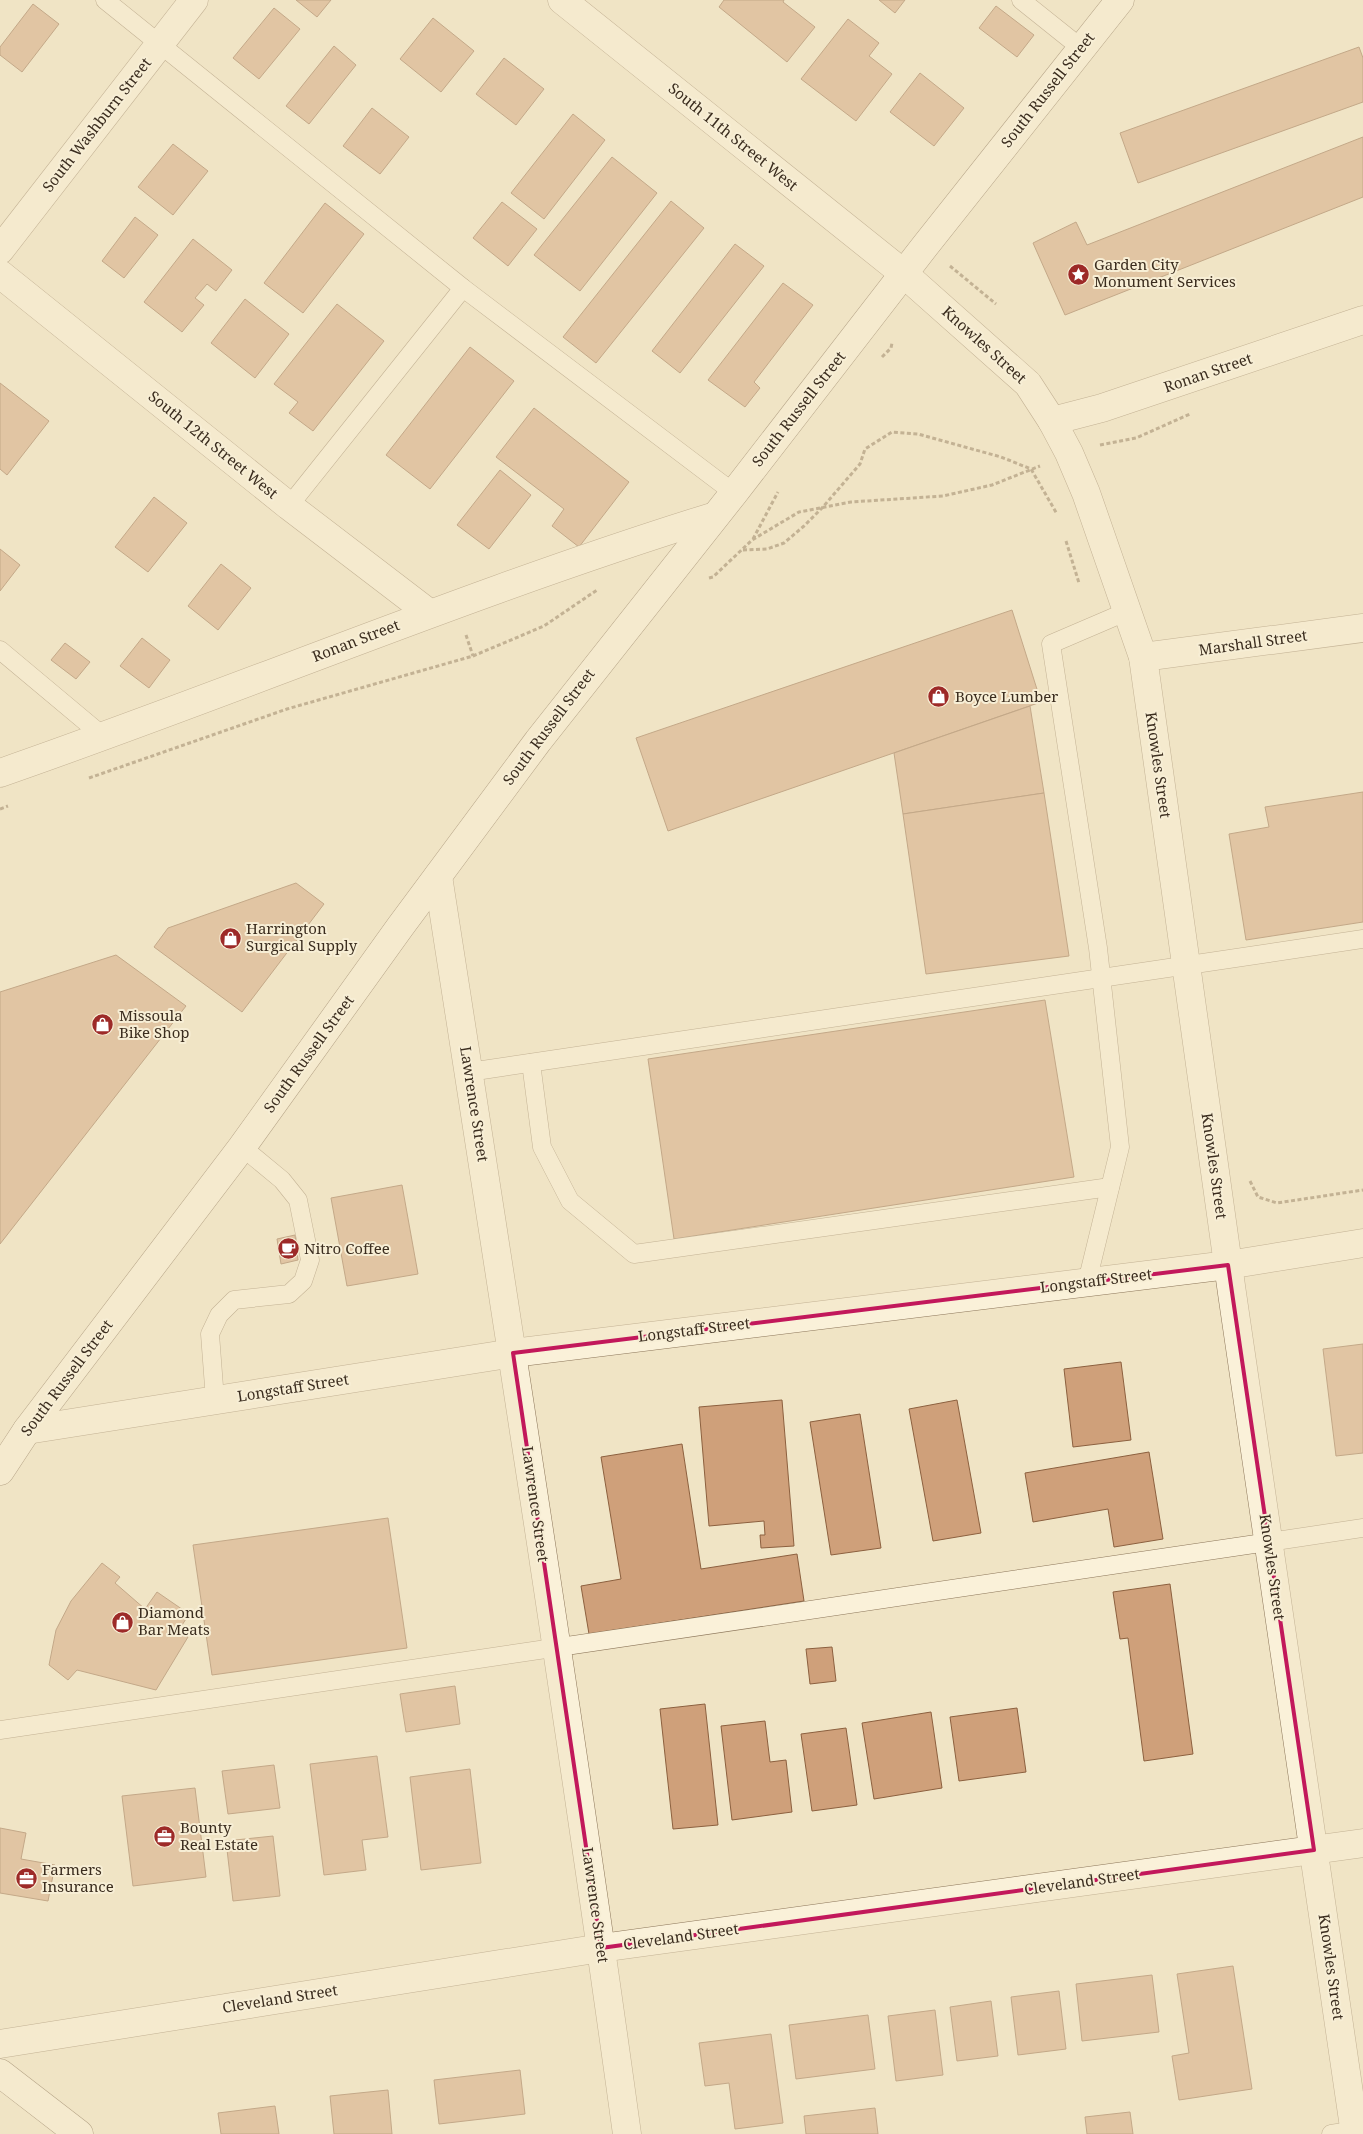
<svg xmlns="http://www.w3.org/2000/svg" width="1363" height="2134" viewBox="0 0 1363 2134" font-family="'Noto Serif',serif">
<style>
.building{fill:#cfa07a;stroke:#8c603f}
.lines{fill:none;stroke-linecap:round;stroke-linejoin:round}
.service-casing{stroke:#8c765a;stroke-width:19}
.minor-casing{stroke:#8c765a;stroke-width:29}
.tertiary-casing{stroke:#8c765a;stroke-width:29}
.secondary-casing{stroke:#6e573d;stroke-width:29}
.path{stroke:#8c765a;stroke-width:3;stroke-dasharray:4 2.5;stroke-linecap:butt}
.service{stroke:#faf1d9;stroke-width:18}
.minor{stroke:#faf1d9;stroke-width:28}
.tertiary{stroke:#faf1d9;stroke-width:28}
.secondary{stroke:#faf1d9;stroke-width:28}
.marked{fill:none;stroke:#c2185b;stroke-width:4;stroke-linejoin:round}
.labels{text-anchor:middle;stroke-width:4;stroke-linejoin:round;paint-order:stroke}
.street-label{font-size:15px;fill:#3b2d1f;stroke:#f7eed5}
.poi-label{font-size:15px;fill:#3b2d1f;stroke:#f7eed5;text-anchor:start}
</style>
<rect width="100%" height="100%" fill="#f0e4c5"/>
<g class="building">
<polygon points="296,0 331,0 317,17"/>
<polygon points="724,0 784,0 783,2 815,27 787,62 719,7"/>
<polygon points="879,0 905,0 895,13"/>
<polygon points="33,4 59,24 22,72 0,55 0,47"/>
<polygon points="996,6 1034,35 1017,57 979,28"/>
<polygon points="274,8 300,29 259,79 233,58"/>
<polygon points="433,18 474,51 441,92 400,59"/>
<polygon points="848,19 879,43 869,56 892,74 856,121 801,79"/>
<polygon points="334,46 356,65 309,124 286,106"/>
<polygon points="1359,47 1363,58 1363,102 1138,183 1120,133"/>
<polygon points="504,58 544,89 516,125 476,94"/>
<polygon points="920,73 964,108 934,146 890,112"/>
<polygon points="372,108 409,137 380,174 343,146"/>
<polygon points="573,114 605,140 544,219 511,193"/>
<polygon points="1363,137 1363,197 1065,315 1033,243 1076,222 1087,245"/>
<polygon points="173,144 208,171 173,215 138,187"/>
<polygon points="612,157 657,193 580,291 534,255"/>
<polygon points="671,201 704,228 596,363 563,337"/>
<polygon points="502,202 537,229 508,266 473,238"/>
<polygon points="325,203 364,234 303,313 264,283"/>
<polygon points="135,217 158,235 124,278 102,261"/>
<polygon points="193,239 232,270 216,291 207,284 195,298 204,305 182,332 144,302"/>
<polygon points="735,244 764,266 680,373 652,351"/>
<polygon points="783,283 813,305 754,382 760,388 745,407 708,380"/>
<polygon points="245,299 289,334 255,378 211,343"/>
<polygon points="337,304 384,341 313,431 289,413 298,402 274,384"/>
<polygon points="470,347 514,381 430,489 386,455"/>
<polygon points="0,383 49,421 7,475 0,469"/>
<polygon points="534,408 629,482 579,547 552,526 564,509 496,457"/>
<polygon points="500,470 531,495 489,549 457,525"/>
<polygon points="154,497 187,523 148,572 115,547"/>
<polygon points="0,549 20,565 0,591"/>
<polygon points="221,564 251,588 218,630 188,606"/>
<polygon points="1012,610 1041,702 668,831 636,738"/>
<polygon points="142,638 170,660 149,688 120,666"/>
<polygon points="65,643 90,662 76,679 51,660"/>
<polygon points="1030,706 1044,793 903,814 894,753"/>
<polygon points="1363,792 1363,922 1246,940 1229,834 1269,827 1265,807"/>
<polygon points="1044,793 1069,956 926,974 903,814"/>
<polygon points="296,883 324,904 242,1012 154,947 168,928"/>
<polygon points="116,955 186,1006 0,1244 0,992"/>
<polygon points="1045,1000 1074,1177 674,1239 648,1059"/>
<polygon points="402,1185 418,1274 347,1286 331,1198"/>
<polygon points="295,1235 298,1260 281,1264 277,1239"/>
<polygon points="1363,1344 1363,1453 1336,1456 1323,1349"/>
<polygon points="1121,1362 1131,1440 1073,1447 1064,1369"/>
<polygon points="782,1400 794,1546 761,1548 760,1535 765,1535 764,1521 709,1526 699,1407"/>
<polygon points="957,1400 981,1533 933,1541 909,1409"/>
<polygon points="860,1414 881,1548 831,1555 810,1422"/>
<polygon points="682,1444 701,1569 797,1554 804,1601 589,1634 581,1586 621,1579 601,1457"/>
<polygon points="1149,1452 1163,1539 1114,1547 1108,1509 1033,1522 1025,1473"/>
<polygon points="388,1518 407,1648 212,1675 193,1545"/>
<polygon points="102,1563 120,1577 115,1583 145,1609 157,1592 189,1614 179,1630 188,1637 156,1690 77,1670 68,1680 49,1665 56,1630 71,1601"/>
<polygon points="1170,1584 1193,1754 1144,1761 1128,1638 1120,1639 1113,1592"/>
<polygon points="832,1647 836,1681 810,1684 806,1649"/>
<polygon points="455,1686 460,1724 406,1732 400,1694"/>
<polygon points="705,1704 718,1825 673,1829 660,1709"/>
<polygon points="1017,1708 1026,1772 959,1781 950,1717"/>
<polygon points="931,1712 942,1788 874,1799 862,1723"/>
<polygon points="765,1721 770,1762 786,1760 792,1812 732,1820 721,1726"/>
<polygon points="846,1728 857,1805 812,1811 801,1734"/>
<polygon points="377,1756 388,1837 362,1840 366,1870 324,1875 310,1764"/>
<polygon points="274,1765 280,1808 228,1814 222,1771"/>
<polygon points="470,1769 481,1863 421,1870 410,1777"/>
<polygon points="195,1788 206,1877 133,1886 122,1796"/>
<polygon points="0,1828 26,1833 21,1859 55,1865 48,1901 0,1893"/>
<polygon points="273,1836 280,1896 233,1901 226,1841"/>
<polygon points="1233,1966 1252,2089 1179,2100 1172,2056 1189,2053 1177,1974"/>
<polygon points="1152,1975 1159,2032 1082,2041 1076,1984"/>
<polygon points="1059,1991 1066,2049 1018,2055 1011,1997"/>
<polygon points="991,2001 998,2056 957,2061 950,2007"/>
<polygon points="935,2010 943,2075 896,2081 888,2016"/>
<polygon points="868,2015 875,2069 796,2079 789,2025"/>
<polygon points="771,2034 783,2123 735,2129 729,2083 705,2086 699,2043"/>
<polygon points="520,2070 525,2114 439,2124 434,2080"/>
<polygon points="388,2090 392,2134 334,2134 330,2096"/>
<polygon points="275,2106 279,2134 221,2134 218,2113"/>
<polygon points="875,2108 878,2134 806,2134 804,2116"/>
<polygon points="1130,2112 1133,2134 1087,2134 1085,2117"/>
</g>
<g class="lines">
<defs>
<g id="service">
<polyline points="105,0 463,288 734,493"/>
<polyline points="1021,0 1081,48"/>
<polyline points="289,506 463,288"/>
<polyline points="0,650 104,737"/>
<polyline points="531,1063 542,1147 570,1201 634,1254 1110,1187"/>
<polyline points="469,1072 1363,939"/>
<polyline points="1087,1282 1120,1147 1098,948 1051,644 1128,611"/>
<polyline points="215,1400 210,1334 219,1315 234,1300 289,1294 303,1281 310,1260 298,1200 282,1180 242,1147"/>
<polyline points="0,1730 1363,1528"/>
<polyline points="1331,2134 1363,2129"/>
</g>
<g id="minor">
<polyline points="562,0 903,273"/>
<polyline points="0,250 194,0"/>
<polyline points="0,274 289,506 429,613"/>
<polyline points="1052,421 1102,408 1363,320"/>
<polyline points="1143,657 1363,628"/>
<path d="M0,773C239,690 473,591 715,516"/>
<path d="M438,876C503,1295 569,1714 627,2134"/>
<polyline points="27,1430 513,1353 1228,1265 1363,1243"/>
<polyline points="0,2044 601,1948 1363,1843"/>
</g>
<polyline id="tertiary" points="903,273 1028,384 1052,421 1069,453 1086,493 1143,657 1232,1293 1355,2134"/>
<g id="secondary">
<polyline points="0,1471 27,1430 242,1147 400,927 538,741 734,493 925,246 1120,0"/>
<polyline points="0,2073 79,2134"/>
</g>
</defs>
<use href="#service" class="service-casing"/>
<use href="#minor" class="minor-casing"/>
<use href="#tertiary" class="tertiary-casing"/>
<use href="#secondary" class="secondary-casing"/>
<g class="path">
<polyline points="950,266 996,304"/>
<polyline points="882,357 891,348 892,343"/>
<polyline points="1100,445 1136,438 1190,414"/>
<polyline points="753,539 778,492"/>
<polyline points="1066,541 1079,583"/>
<polyline points="743,550 767,549 784,543 804,526 822,508 860,464 865,449 892,432 918,434 1001,457 1031,469 1057,514"/>
<polyline points="709,578 713,577 752,540 799,512 851,502 943,496 992,485 1040,466"/>
<polyline points="466,635 473,656"/>
<polyline points="89,778 287,709 473,656 544,626 597,590"/>
<polyline points="0,809 8,806"/>
<polyline points="1250,1181 1258,1197 1277,1203 1363,1190"/>
</g>
<use href="#service" class="service"/>
<use href="#minor" class="minor"/>
<use href="#tertiary" class="tertiary"/>
<use href="#secondary" class="secondary"/>
</g>
<path d="M0 0H1363V2134H0ZM1228,1265L1314,1850L601,1948L513,1353Z" fill="#f0e4c5" fill-opacity=".55" fill-rule="evenodd"/>
<path class="marked" d="M1228,1265L1314,1850L601,1948L513,1353Z"/>
<defs>
<symbol id="sight-disc" viewBox="-11 -11 22 22"><circle r="9.5" fill="#9d2a28" stroke="#f7eed5"/><path d="M0-6L1.8-2.2L6-1.7L2.9 1.2L3.7 5.4L0 3.3L-3.7 5.4L-2.9 1.2L-6-1.7L-1.8-2.2Z" fill="#fff"/></symbol>
<symbol id="shop-disc" viewBox="-11 -11 22 22"><circle r="9.5" fill="#9d2a28" stroke="#f7eed5"/><path d="M-5-2.5h2.3a2.7 3.5 0 0 1 5.4 0H5L5.5 6h-11ZM-1.5-2.5h3a1.5 2.3 0 0 0-3 0Z" fill="#fff"/></symbol>
<symbol id="cafe-disc" viewBox="-11 -11 22 22"><circle r="9.5" fill="#9d2a28" stroke="#f7eed5"/><path d="M-5.5-4.5H6V0H3Q3 3.5 0 3.5H-2.5Q-5.5 3.5-5.5 0ZM3-3.2v2h1.7v-2ZM-6 4.5H4V6H-6Z" fill="#fff"/></symbol>
<symbol id="office-disc" viewBox="-11 -11 22 22"><circle r="9.5" fill="#9d2a28" stroke="#f7eed5"/><path d="M-6-3h4V-5.5h4V-3h4V5H-6ZM-1-4.5V-3h2v-1.5ZM-6 0V1H6V0Z" fill="#fff"/></symbol>
</defs>
<g fill-rule="evenodd">
<use href="#sight-disc" x="1066" y="262" width="25" height="25"/>
<use href="#shop-disc" x="926" y="684" width="25" height="25"/>
<use href="#shop-disc" x="218" y="926" width="25" height="25"/>
<use href="#shop-disc" x="90" y="1012" width="25" height="25"/>
<use href="#cafe-disc" x="276" y="1236" width="25" height="25"/>
<use href="#shop-disc" x="110" y="1610" width="25" height="25"/>
<use href="#office-disc" x="152" y="1824" width="25" height="25"/>
<use href="#office-disc" x="14" y="1866" width="25" height="25"/>
</g>
<g class="labels">
<g class="street-label">
<text transform="translate(1048 90) rotate(-52)" y="5">South Russell Street</text>
<text transform="translate(97 125) rotate(-52)" y="5">South Washburn Street</text>
<text transform="translate(733 137) rotate(39)" y="5">South 11th Street West</text>
<text transform="translate(984 345) rotate(42)" y="5">Knowles Street</text>
<text transform="translate(1208 373) rotate(-19)" y="5">Ronan Street</text>
<text transform="translate(799 409) rotate(-52)" y="5">South Russell Street</text>
<text transform="translate(213 445) rotate(39)" y="5">South 12th Street West</text>
<text transform="translate(356 641) rotate(-21)" y="5">Ronan Street</text>
<text transform="translate(1253 643) rotate(-8)" y="5">Marshall Street</text>
<text transform="translate(549 727) rotate(-53)" y="5">South Russell Street</text>
<text transform="translate(1158 765) rotate(82)" y="5">Knowles Street</text>
<text transform="translate(309 1054) rotate(-54)" y="5">South Russell Street</text>
<text transform="translate(474 1104) rotate(81)" y="5">Lawrence Street</text>
<text transform="translate(1214 1166) rotate(82)" y="5">Knowles Street</text>
<text transform="translate(1096 1281) rotate(-7)" y="5">Longstaff Street</text>
<text transform="translate(694 1330) rotate(-7)" y="5">Longstaff Street</text>
<text transform="translate(67 1378) rotate(-53)" y="5">South Russell Street</text>
<text transform="translate(293 1388) rotate(-9)" y="5">Longstaff Street</text>
<text transform="translate(535 1504) rotate(82)" y="5">Lawrence Street</text>
<text transform="translate(1272 1567) rotate(82)" y="5">Knowles Street</text>
<text transform="translate(1082 1882) rotate(-8)" y="5">Cleveland Street</text>
<text transform="translate(595 1905) rotate(82)" y="5">Lawrence Street</text>
<text transform="translate(681 1937) rotate(-8)" y="5">Cleveland Street</text>
<text transform="translate(1331 1967) rotate(82)" y="5">Knowles Street</text>
<text transform="translate(280 1999) rotate(-9)" y="5">Cleveland Street</text>
</g>
<g class="poi-label">
<text x="1094" y="270">Garden City<tspan x="1094" dy="17">Monument Services</tspan></text>
<text x="955" y="702">Boyce Lumber</text>
<text x="246" y="934">Harrington<tspan x="246" dy="17">Surgical Supply</tspan></text>
<text x="119" y="1021">Missoula<tspan x="119" dy="17">Bike Shop</tspan></text>
<text x="304" y="1254">Nitro Coffee</text>
<text x="138" y="1618">Diamond<tspan x="138" dy="17">Bar Meats</tspan></text>
<text x="180" y="1833">Bounty<tspan x="180" dy="17">Real Estate</tspan></text>
<text x="42" y="1875">Farmers<tspan x="42" dy="17">Insurance</tspan></text>
</g>
</g>
</svg>
